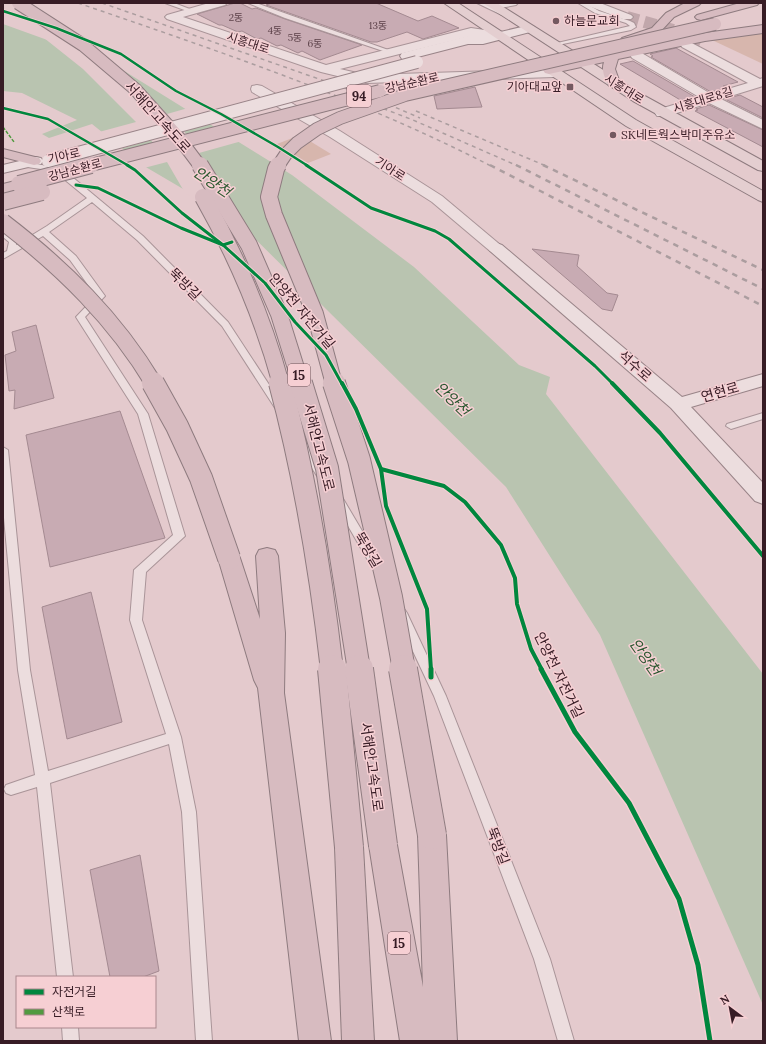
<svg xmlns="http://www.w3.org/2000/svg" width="766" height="1044" viewBox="0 0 766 1044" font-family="Lora,'Noto Sans KR',serif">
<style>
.green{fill:#d7b6ad}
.water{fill:#b9c4b0}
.pier{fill:#e4cacd}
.building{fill:#c8abb3;stroke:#a48a91}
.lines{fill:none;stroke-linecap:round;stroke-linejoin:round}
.street-tunnel{stroke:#c1a7ab;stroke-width:12;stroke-dasharray:12 6;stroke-linecap:butt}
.lane-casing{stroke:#a99498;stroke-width:2}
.street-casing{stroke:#a99498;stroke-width:2}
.secondary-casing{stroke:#998488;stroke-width:2}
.primary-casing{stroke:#8e7b7f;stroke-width:2}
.highway-casing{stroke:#8e7b7f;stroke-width:2}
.lane{fill:#ecddde;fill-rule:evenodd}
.street{fill:#ecddde;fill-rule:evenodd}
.secondary{fill:#ecddde;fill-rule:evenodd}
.primary{fill:#e4ced0;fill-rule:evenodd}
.highway{fill:#d7bbc0;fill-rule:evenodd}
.rail-far1{stroke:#ab9d9f;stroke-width:1.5;stroke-dasharray:4 4;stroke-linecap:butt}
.rail{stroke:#ab9d9f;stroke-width:2.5;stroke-dasharray:5.5 5.5;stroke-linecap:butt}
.secondary-bridge-casing{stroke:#998488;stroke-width:14;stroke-linecap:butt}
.highway-bridge-far3-casing{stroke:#8e7b7f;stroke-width:14;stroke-linecap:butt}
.highway-bridge-far2-casing{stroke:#8e7b7f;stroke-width:18;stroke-linecap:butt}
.highway-bridge-far1-casing{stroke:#8e7b7f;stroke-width:24;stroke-linecap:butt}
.highway-bridge-casing{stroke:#8e7b7f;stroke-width:30;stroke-linecap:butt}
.secondary-bridge{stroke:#ecddde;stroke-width:12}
.highway-bridge-far3{stroke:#d7bbc0;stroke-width:12}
.highway-bridge-far2{stroke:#d7bbc0;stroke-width:16}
.highway-bridge-far1{stroke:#d7bbc0;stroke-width:22}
.highway-bridge{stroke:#d7bbc0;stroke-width:28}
.quiet{stroke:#519a40;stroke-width:1.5;stroke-dasharray:3.5 1.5;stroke-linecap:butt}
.cycleway-far3-casing{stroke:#f6cfd3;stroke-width:4}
.cycleway-far2-casing{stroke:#f6cfd3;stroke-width:5}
.cycleway-far1-casing{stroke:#f6cfd3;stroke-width:6}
.cycleway-casing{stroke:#f6cfd3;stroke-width:8}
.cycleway-far3{stroke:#00873e;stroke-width:2.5}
.cycleway-far2{stroke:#00873e;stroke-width:3}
.cycleway-far1{stroke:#00873e;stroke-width:4}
.cycleway{stroke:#00873e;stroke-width:5}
.poi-dot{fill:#745960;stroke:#f6cfd3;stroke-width:1.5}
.labels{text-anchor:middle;stroke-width:3;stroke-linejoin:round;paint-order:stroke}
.far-number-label{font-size:10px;fill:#5b4048}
.far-poi-label{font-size:12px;fill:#371c25;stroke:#f6cfd3;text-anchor:start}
.far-street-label{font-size:12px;fill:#371c25;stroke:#f6cfd3}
.shield{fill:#f6cfd3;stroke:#705259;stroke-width:1}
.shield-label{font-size:13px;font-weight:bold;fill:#371c25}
.street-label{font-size:14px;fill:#371c25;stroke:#f6cfd3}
.water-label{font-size:15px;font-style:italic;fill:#2b5830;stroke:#f6cfd3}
</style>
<rect width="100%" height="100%" fill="#e4cacd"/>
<g class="green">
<polygon points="760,33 763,34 763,64 712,40"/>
<polygon points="300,135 331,154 308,163 277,144"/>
</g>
<polygon class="water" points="3,24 64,46 87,61 113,64 292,175 414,267 519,365 550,377 546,394 763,674 763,1005 600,635 506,487 236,220 144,166 92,124 49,138 42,134 77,120 22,93 3,91"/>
<polygon class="pier" points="39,34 65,44 88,59 114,62 144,89 167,114 188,108 213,123 184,131 186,134 217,126 242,141 199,153 207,164 235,222 185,193 167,162 144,168 122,151 153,143 151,140 120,149 99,132 136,122 83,69"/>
<g class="building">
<polygon points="235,3 240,3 252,9 256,8 285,19 362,45 320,60 302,51 298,53 281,45 277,46 261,38 257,39 242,31 238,32 222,25 219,25 197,14"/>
<polygon points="272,3 376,3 418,21 432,16 459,28 423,39 407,32 377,42 371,42 266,5"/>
<polygon points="676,48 738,82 723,86 726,88 711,92 651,57 653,56 650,54"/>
<polygon points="633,61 695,97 682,101 620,64"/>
<polygon points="475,87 482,107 437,109 434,96"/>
<polygon points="740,95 763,107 763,118 725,99"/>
<polygon points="709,105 763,130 763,147 695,111 698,110 696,109"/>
<polygon points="532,249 579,255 577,266 607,293 618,295 612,311 602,309"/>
<polygon points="36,325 54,398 14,409 15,390 9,391 5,355 16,351 12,332"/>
<polygon points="120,411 165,538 50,567 26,435"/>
<polygon points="91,592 122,722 67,739 42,607"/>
<polygon points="140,855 159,971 143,977 110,977 90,870"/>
</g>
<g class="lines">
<polyline class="street-tunnel" points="627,17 677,31 701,42"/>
<defs>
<g id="lane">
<polygon points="165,3 174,3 195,11 190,12"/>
<polygon points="248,3 256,3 394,52 389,53 285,18"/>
<polygon points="477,3 485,3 507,14 502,15"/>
<polygon points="578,3 585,3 599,11 630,21 634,23 636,27 631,30 553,46 553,44 630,26 626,23 595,13"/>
<polygon points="20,162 42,165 65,171 143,236 228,322 285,409 280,412 277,411 222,326 137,240 92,202 49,232 76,256 105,296 85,317 148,414 185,536 146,572 142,620 181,737 196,812 212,1041 196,1041 182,812 169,744 50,783 73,977 57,977 37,787 11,795 6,793 4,789 6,785 35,775 18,670 3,507 3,447 8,450 30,670 48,771 166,734 130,620 134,570 173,535 138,414 76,317 96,296 70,260 43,236 3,259 3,253 7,251 9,242 3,237 3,231 16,239 16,245 47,226 87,198 59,175 41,169 20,166"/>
<polygon points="763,413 763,419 731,429 726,426 727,424"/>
<polygon points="300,438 304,439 325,470 326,473 325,476 317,476 295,441"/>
<polygon points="338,496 342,497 381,563 383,566 381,569 377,570 373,569 333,500 334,497"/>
<polygon points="401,608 405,610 407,613 446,696 550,959 574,1041 558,1041 534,959 434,696 395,613 397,610"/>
<polygon points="62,1027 78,1027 79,1041 63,1041"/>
</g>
<g id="street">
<polygon points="209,3 227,3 225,5 183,17 326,65 471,28 499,32 503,33 505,36 503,39 499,40 471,36 340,69 366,75 554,69 558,70 560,73 558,76 554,77 366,83 321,72 167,19 165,17 167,15"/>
<polygon points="494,3 518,3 516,5 495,9 489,6"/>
<polygon points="584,3 600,3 631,15 633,17 631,19 623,19 586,5"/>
<polygon points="686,40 760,79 763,78 763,86 721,99 763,120 763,129 709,103 667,116 657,116 655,113 657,110 699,97 632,58 630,55 632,52 640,52 711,94 748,83 682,47 680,44 682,41"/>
<polygon points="257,85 262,86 340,131 442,196 504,248 502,251 496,253 490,251 432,202 330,137 252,92 251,89 252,86"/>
</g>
<g id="secondary">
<polygon points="530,25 534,27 536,29 534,31 483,44 468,44 406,60 402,59 400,56 402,53 468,36 483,36"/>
<polygon points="36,157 41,158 43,161 41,164 3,173 3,165"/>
<polygon points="496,243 502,245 682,397 763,374 763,386 691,407 763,483 763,504 755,501 671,408 490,251 488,248 490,245"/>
</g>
<g id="primary">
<polygon points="444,3 458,3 636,120 763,191 763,202 758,200 626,126"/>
<polygon points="483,3 497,3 643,95 763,161 763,171 758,170 633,101"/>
</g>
<g id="highway">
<polygon points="685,3 701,3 699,5 674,17 660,32 626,45 622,44 620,41 622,38 652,28 666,13"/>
<polygon points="740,3 759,3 757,5 701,20 697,19 695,17 697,15"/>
<path d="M763,25V33L705,41L618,59L615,69L620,83L619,86H609C605,78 601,71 604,62L549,74L545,73L543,70L545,67L549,66L705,33Z"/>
<polygon points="3,149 39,158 41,161 39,164 34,165 3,157"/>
<polygon points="19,180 24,181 26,184 24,187 3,194 3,184"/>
<polygon points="267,548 275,550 278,556 285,633 284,693 331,1041 299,1041 258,688 254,680 218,558 221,552 229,550 237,552 240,558 260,619 256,556 259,550"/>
<polygon points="432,822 442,826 446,835 457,1041 400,1041 369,845 373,835 383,831 393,835 397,845 423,987 418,835 422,826"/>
<polygon points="349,833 359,837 363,847 374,1041 342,1041 335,847 339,837"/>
</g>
</defs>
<use href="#lane" class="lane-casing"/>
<use href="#street" class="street-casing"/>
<use href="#secondary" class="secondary-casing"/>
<use href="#primary" class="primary-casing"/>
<use href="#highway" class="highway-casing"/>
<use href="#lane" class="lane"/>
<use href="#street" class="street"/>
<use href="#secondary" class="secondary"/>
<use href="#primary" class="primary"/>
<use href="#highway" class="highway"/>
<g class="rail-far1">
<path d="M78,3C218,51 359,98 491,166"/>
<polyline points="102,3 376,99 420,118"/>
<polyline points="361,100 413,120 518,166"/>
<polyline points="416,111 546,166"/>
</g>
<g class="rail">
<polyline points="490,165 763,306"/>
<polyline points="516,165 763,289"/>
<polyline points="543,165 763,270"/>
</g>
<defs>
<polyline id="secondary-bridge" points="48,161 417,62"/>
<g id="highway-bridge-far3">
<polyline points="18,3 83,45 135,89 179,138 200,166"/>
<polyline points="87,166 380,91"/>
<polyline points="278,166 286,154 297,143 317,129 340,118 405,95 715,24"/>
</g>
<g id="highway-bridge-far2">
<polyline points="200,165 249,245 279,314 301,384"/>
<polyline points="278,165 276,169 269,197 274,215 315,314 334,384"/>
<polyline points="19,184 91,165"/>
<path d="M203,197C237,257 263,318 281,384"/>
<polyline points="3,202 42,192"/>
<path d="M3,222C63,268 115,319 154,384"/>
</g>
<g id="highway-bridge-far1">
<polyline points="153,383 177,426 201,478 229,558"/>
<path d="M280,383C305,476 321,574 332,670"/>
<polyline points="301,383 327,468 359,670"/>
<polyline points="334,383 359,460 391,597 404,670"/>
</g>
<g id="highway-bridge">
<polyline points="332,669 349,847"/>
<polyline points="359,669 383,845"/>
<polyline points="403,669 432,835"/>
</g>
</defs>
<use href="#secondary-bridge" class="secondary-bridge-casing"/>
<use href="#highway-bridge-far3" class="highway-bridge-far3-casing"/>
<use href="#highway-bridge-far2" class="highway-bridge-far2-casing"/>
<use href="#highway-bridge-far1" class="highway-bridge-far1-casing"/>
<use href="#highway-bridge" class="highway-bridge-casing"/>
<use href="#secondary-bridge" class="secondary-bridge"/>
<use href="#highway-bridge-far3" class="highway-bridge-far3"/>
<use href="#highway-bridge-far2" class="highway-bridge-far2"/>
<use href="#highway-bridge-far1" class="highway-bridge-far1"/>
<use href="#highway-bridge" class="highway-bridge"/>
<polyline class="quiet" points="3,127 14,142"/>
<defs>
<g id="cycleway-far3">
<polyline points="3,11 56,28 121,54 176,91 221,114 278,147 308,166"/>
<polyline points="3,108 48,119 129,166"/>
</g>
<g id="cycleway-far2">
<polyline points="127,165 135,170 182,213 223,245 265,283 295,322 326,355 342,384"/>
<polyline points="306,165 371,208 435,231 449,239 595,366 613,384"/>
<polyline points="76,185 98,188 181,228 223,245 232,242"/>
</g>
<g id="cycleway-far1">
<polyline points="342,383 356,409 381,469 444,486 465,502 501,545 515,578 517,604 531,649 542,670"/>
<polyline points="612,383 660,433 763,556"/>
<polyline points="381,469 386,506 427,609 431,670"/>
</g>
<g id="cycleway">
<polyline points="431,669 431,677"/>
<polyline points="541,669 575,732 629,803 679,899 698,965 710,1041"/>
</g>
</defs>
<use href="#cycleway-far3" class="cycleway-far3-casing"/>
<use href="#cycleway-far2" class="cycleway-far2-casing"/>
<use href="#cycleway-far1" class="cycleway-far1-casing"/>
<use href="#cycleway" class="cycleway-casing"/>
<use href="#cycleway-far3" class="cycleway-far3"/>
<use href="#cycleway-far2" class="cycleway-far2"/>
<use href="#cycleway-far1" class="cycleway-far1"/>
<use href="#cycleway" class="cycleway"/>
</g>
<g class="poi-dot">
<circle cx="556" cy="21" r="4"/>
<rect x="566" y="83" width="8" height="8" rx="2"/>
<circle cx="613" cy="135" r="4"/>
</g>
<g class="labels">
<g class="far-number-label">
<text x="236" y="21">2동</text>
<text x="378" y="29">13동</text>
<text x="275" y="34">4동</text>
<text x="295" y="41">5동</text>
<text x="315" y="47">6동</text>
</g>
<g class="far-poi-label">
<text x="564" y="25">하늘문교회</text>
<text x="562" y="91" text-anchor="end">기아대교앞</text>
<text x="621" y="139">SK네트웍스박미주유소</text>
</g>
<g class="far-street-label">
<text transform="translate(248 43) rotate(18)" y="4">시흥대로</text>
<text transform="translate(412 83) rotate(-13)" y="4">강남순환로</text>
<text transform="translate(624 89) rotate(32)" y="4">시흥대로</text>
<text transform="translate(703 100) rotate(-17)" y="4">시흥대로8길</text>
<text transform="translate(64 156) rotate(-13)" y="4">기아로</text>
<text transform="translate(390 169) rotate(33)" y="4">기아로</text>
<text transform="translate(75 170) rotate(-15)" y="4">강남순환로</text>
</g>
<g class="shield">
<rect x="347" y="85" width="24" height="22" rx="3"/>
<rect x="288" y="364" width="22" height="22" rx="3"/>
<rect x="388" y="932" width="22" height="22" rx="3"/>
</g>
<g class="shield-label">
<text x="359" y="101">94</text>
<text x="299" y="380">15</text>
<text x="399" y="948">15</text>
</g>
<g class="street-label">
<text transform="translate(158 117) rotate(48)" y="5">서해안고속도로</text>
<text transform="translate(185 284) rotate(45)" y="5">뚝방길</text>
<text transform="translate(302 311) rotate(50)" y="5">안양천 자전거길</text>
<text transform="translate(635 366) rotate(41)" y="5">석수로</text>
<text transform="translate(720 392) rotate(-16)" y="5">연현로</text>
<text transform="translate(319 447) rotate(76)" y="5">서해안고속도로</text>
<text transform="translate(368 550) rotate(59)" y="5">뚝방길</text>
<text transform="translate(559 675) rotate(64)" y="5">안양천 자전거길</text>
<text transform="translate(372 767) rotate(82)" y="5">서해안고속도로</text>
<text transform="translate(498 846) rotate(69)" y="5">뚝방길</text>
</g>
<g class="water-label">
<text transform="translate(212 182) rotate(34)" y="5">안양천</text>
<text transform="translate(452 399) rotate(44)" y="5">안양천</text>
<text transform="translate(645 657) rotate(55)" y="5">안양천</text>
</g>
</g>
<rect width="766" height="1044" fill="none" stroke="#371c25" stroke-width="8"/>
<rect x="16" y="976" width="140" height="52" fill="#f6cfd3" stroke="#aa878d"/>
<rect x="24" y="989" width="20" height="6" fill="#00873e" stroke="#aa878d"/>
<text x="52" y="996" font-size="12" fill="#371c25">자전거길</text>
<rect x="24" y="1009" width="20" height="6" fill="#519a40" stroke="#aa878d"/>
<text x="52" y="1016" font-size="12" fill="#371c25">산책로</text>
<g transform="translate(730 1008) rotate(328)" stroke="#f6cfd3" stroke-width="3" paint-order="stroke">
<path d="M0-3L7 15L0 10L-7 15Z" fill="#371c25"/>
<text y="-6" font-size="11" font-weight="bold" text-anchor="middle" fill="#371c25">N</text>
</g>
</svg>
